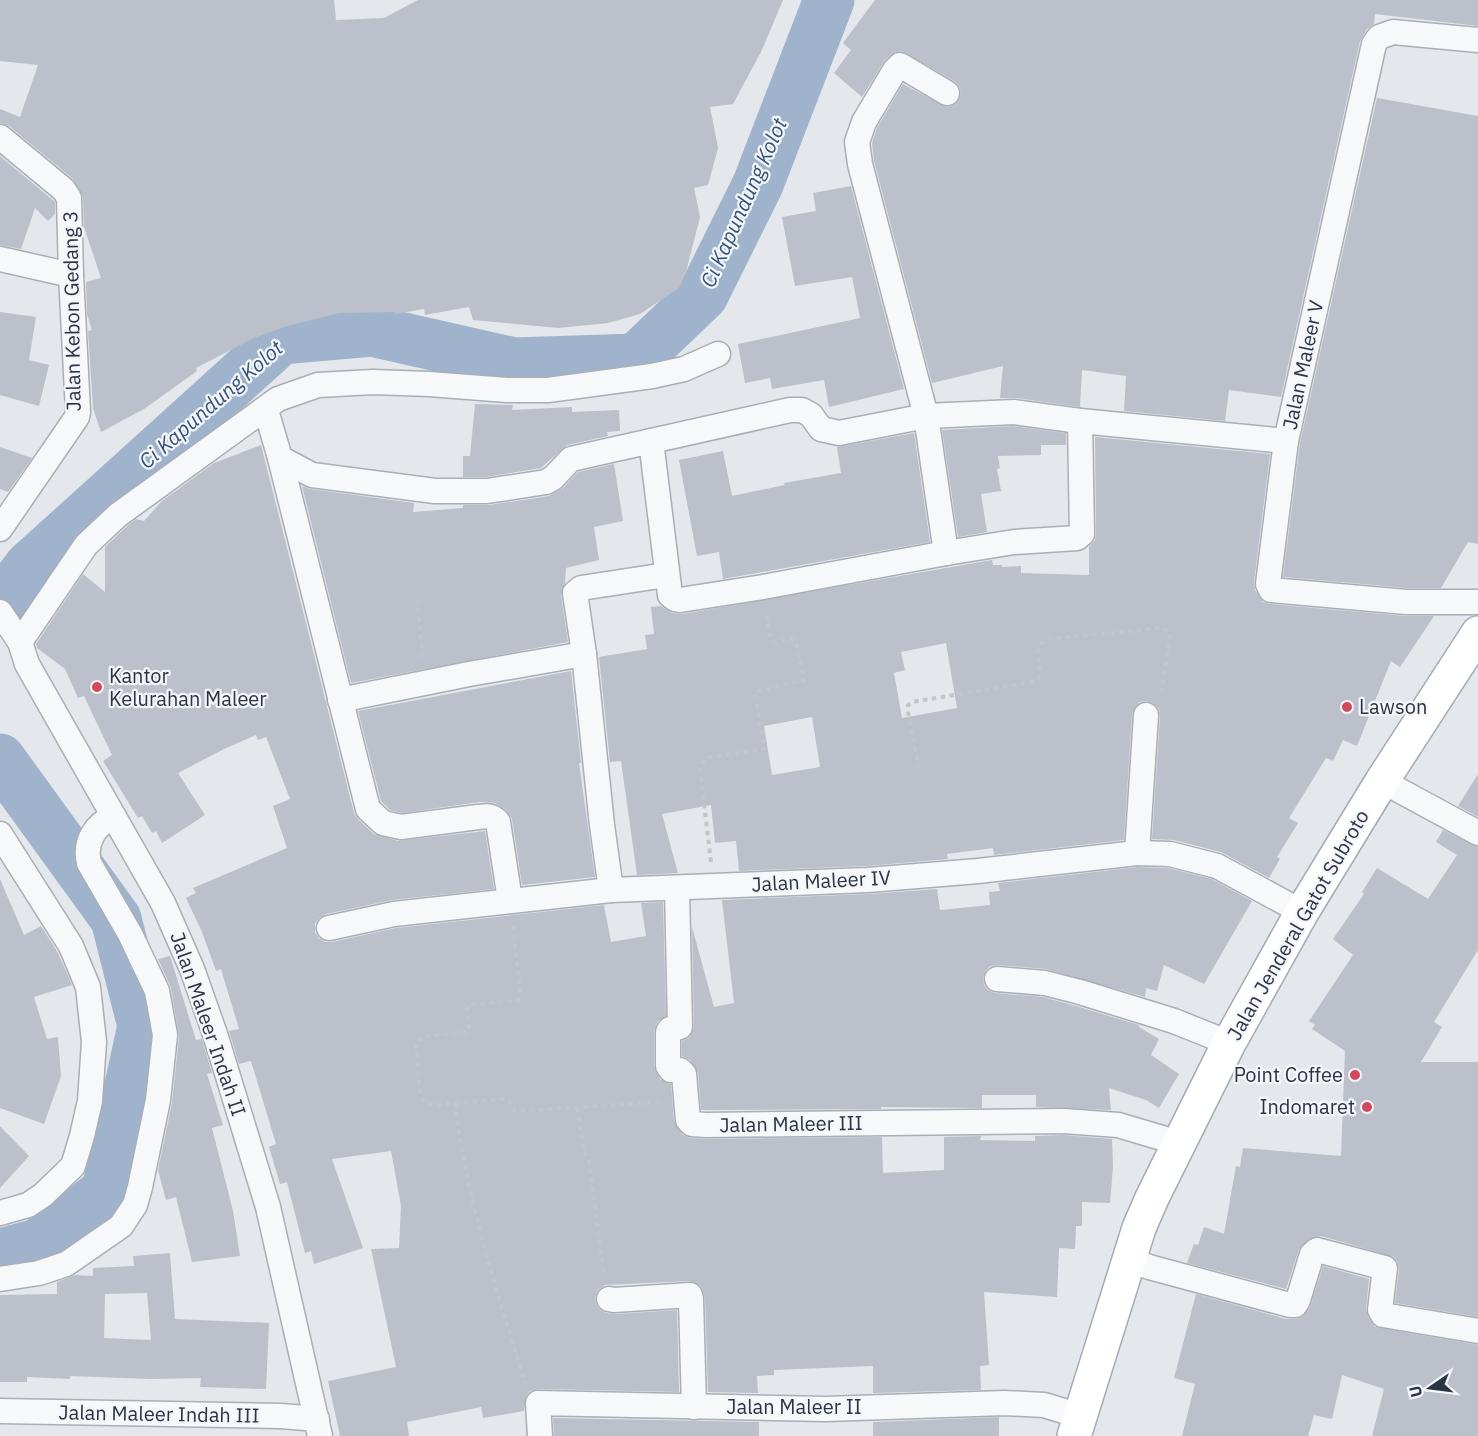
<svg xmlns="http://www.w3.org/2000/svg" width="1478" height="1436" viewBox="0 0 1478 1436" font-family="'IBM Plex Sans',sans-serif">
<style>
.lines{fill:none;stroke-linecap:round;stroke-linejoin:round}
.river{stroke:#9fb4cc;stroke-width:51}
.building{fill:#bbc0ca;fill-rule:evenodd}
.street-casing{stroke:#a9aeb7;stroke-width:27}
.primary-casing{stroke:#a3abb8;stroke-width:36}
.path{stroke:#c2c5cb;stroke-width:4;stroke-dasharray:4.5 4.5;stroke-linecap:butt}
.street{stroke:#f7f8fa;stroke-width:24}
.primary{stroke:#fff;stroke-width:33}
.poi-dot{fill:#d1495b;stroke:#f4f6f9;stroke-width:2}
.labels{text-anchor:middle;stroke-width:4.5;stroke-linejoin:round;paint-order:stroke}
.street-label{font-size:20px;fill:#2b3445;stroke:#f4f6f9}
.poi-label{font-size:20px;fill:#2b3445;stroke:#f4f6f9;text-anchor:start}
.water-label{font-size:21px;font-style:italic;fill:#34527a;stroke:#f4f6f9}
</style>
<rect width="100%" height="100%" fill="#e4e7ec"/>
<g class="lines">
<g class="river">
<polyline points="0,605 29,567 281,339 372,331 514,363 636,359 703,295 758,184 829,0"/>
<polyline points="0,759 116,919 143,1026 107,1191 38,1244 0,1254"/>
</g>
</g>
<g class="building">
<polygon points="0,0 334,0 336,20 384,18 418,0 783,0 761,52 733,104 710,107 718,148 708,185 694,188 700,217 686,272 679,288 640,314 608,323 558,328 473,320 469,307 425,315 424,309 396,314 395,312 340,313 287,326 254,338 196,368 197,371 144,409 101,432 93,408 88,331 92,330 87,314 86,282 101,278 84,227 83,197 73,179 9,126 0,123 0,109 20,117 38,65 0,61"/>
<polygon points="875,0 1478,0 1478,26 1375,14 1374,24 1367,29 1360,41 1281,397 1229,390 1225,421 1124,411 1126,376 1082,370 1080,407 1016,398 1000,398 1003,366 932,383 874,161 872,143 877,128 903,84 946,107 954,105 959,100 961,93 959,86 954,81 902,51 895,52 885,60 862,97 834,73 851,50 843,43"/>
<polygon points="1377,98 1478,116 1478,544 1468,542 1441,588 1407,588 1283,577 1300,443"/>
<polygon points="0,156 55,202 55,214 48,221 35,208 21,249 0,245"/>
<polygon points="851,186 904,389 829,407 824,380 772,389 770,378 745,383 738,344 860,318 852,277 795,286 782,217 816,211 813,193"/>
<polygon points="0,312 36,317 29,360 49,365 39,406 0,395"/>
<polygon points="475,404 513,405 512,410 572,407 572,412 619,410 620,431 607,432 608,436 567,445 541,468 486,477 463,477 463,456 470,456"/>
<polygon points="1013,426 1066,433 1066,445 1041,445 1041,455 998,456 1000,468 997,469 1001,491 981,494 987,532 958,537 942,430"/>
<polygon points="914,433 930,542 723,579 719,552 697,556 679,460 723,451 732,496 785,485 784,483 841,473 837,447"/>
<path d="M1095,437L1270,454L1254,582L1255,590L1263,602L1270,604L1405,616H1434L1400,667L1391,661L1357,746L1343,740L1333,761L1326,758L1289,818L1298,823L1277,857L1280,859L1269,878L1221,852L1174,840L1152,839L1160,716L1159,709L1154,704L1146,701L1140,702L1135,707L1132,714L1124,840L994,855L993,848L947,854L948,859L867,866L739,871L736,841L715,843L711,805L662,814L678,873L637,875L621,761L610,762L599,657L647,649L645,635L654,634L651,607L661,606L672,613L682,614L992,560L993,565H1002V567L1021,566V573L1089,575V547L1095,540L1096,534ZM946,643L957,708L902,718L894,673L905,670L901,652ZM812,717L820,767L772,775L764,726Z"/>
<polygon points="261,445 354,813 358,819 374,834 398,841 485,831 494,889 392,900 326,914 319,918 315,924 315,932 319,938 325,942 332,942 396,928 604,905 611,942 646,936 641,903 663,902 666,1016 658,1021 654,1031 654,1066 660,1079 671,1084 674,1121 683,1135 691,1138 706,1139 882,1137 883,1173 944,1170 944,1137 981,1136 980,1140 1035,1141 1035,1136 1064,1135 1112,1139 1113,1167 1110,1203 1082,1202 1082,1226 1076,1226 1075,1249 1059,1248 1057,1297 984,1292 989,1365 980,1366 981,1390 873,1393 873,1366 774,1370 774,1375 757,1376 758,1393 708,1392 705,1298 700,1285 689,1281 605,1285 598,1290 595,1297 596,1304 599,1309 606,1313 615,1314 677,1310 679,1392 538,1389 530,1391 526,1396 524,1411 483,1418 481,1407 407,1422 409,1436 340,1436 328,1381 396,1367 371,1249 399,1248 401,1206 391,1151 332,1159 363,1248 314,1264 311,1251 305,1253 287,1182 280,1184 269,1147 276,1144 251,1061 239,1064 229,1031 239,1029 221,969 216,971 202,932 186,898 196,893 193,888 287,848 273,806 290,799 266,737 258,740 256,735 224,749 178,773 205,815 162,843 156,831 152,833 142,816 138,818 103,761 112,755 84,696 78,698 65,669 37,648 36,644 83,574 105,592 105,547 127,526 136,519 144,521 162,501 214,463"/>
<polygon points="0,447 32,458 8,492 0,489"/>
<polygon points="614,464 623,521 594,527 599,560 566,568 565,583 561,595 568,642 351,683 302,486 310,489 414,503 413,512 463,508 463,505 489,505 549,496 563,488 578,472"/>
<polygon points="571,671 581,763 579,763 595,877 522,885 512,819 506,810 495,803 480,802 402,813 390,810 381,801 358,711"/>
<polygon points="1478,774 1478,817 1458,806"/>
<polygon points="1443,830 1478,847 1478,950 1434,1022 1442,1027 1421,1062 1478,1062 1478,1317 1395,1303 1399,1269 1398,1263 1394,1257 1321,1236 1309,1239 1299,1249 1286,1289 1187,1263 1194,1244 1198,1245 1204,1227 1224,1234 1236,1166 1240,1167 1243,1148 1341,1156 1345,1051 1312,1029 1315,1025 1309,1021 1353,955 1333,939 1364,894 1362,892 1377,868 1428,899 1457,855 1436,842"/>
<polygon points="1138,867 1168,868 1212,879 1252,901 1204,984 1164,965 1157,991 1146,988 1145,997 1046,969 998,965 991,966 986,970 983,978 984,985 988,990 995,993 1043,997 1076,1006 1139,1025 1139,1027 1159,1039 1151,1055 1179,1074 1159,1108 1146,1100 1109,1088 1111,1110 1036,1107 1036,1095 982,1095 982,1108 881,1107 881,1109 701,1110 698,1072 690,1060 682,1056 682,1041 689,1038 694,1027 692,927 714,1007 734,1003 722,900 869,894 937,889 940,910 990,905 989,892 1000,891 998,883"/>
<polygon points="0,879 24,935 41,926 58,953 72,985 34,997 47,1039 58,1037 61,1076 44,1124 0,1108"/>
<polygon points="170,956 196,1040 202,1039 212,1073 207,1074 223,1125 212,1128 233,1211 240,1256 192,1262 176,1197 166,1200 158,1170 172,1103 179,1037 171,988 158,959"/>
<polygon points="0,1126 29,1156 0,1188"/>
<path d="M170,1253L175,1319L269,1323L266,1389L200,1387L201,1378L151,1379L70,1376V1379L27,1377V1382H0V1295L57,1294V1282L75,1275L93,1276V1268L134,1266L133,1256ZM147,1293L151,1340L104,1338L105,1294Z"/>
<polygon points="1323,1266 1369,1279 1366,1309 1368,1317 1375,1327 1478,1345 1478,1436 1372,1436 1384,1389 1342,1375 1332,1419 1314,1415 1308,1436 1182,1436 1195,1384 1174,1378 1196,1294 1286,1319 1296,1319 1302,1317 1310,1307"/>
<polygon points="999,1417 999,1436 873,1436 873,1422"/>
<polygon points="553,1418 759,1422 759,1436 554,1436"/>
</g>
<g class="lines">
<defs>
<g id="street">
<polyline points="1478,40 1393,32 1379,37 1374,44 1286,441 1268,584 1271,590 1406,602 1478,602"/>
<polyline points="0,137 64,190 69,198 71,275 78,412 77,417 0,529"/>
<polyline points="0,259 71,275"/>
<path d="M266,410L280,458L368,809L383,823L401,827L478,817C487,816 492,815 498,822L510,900"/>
<polyline points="651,441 670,595 675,599 680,600 763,587 946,553 1014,542 1077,538 1082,534 1080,421"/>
<polyline points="280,458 312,475 435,491 487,491 546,482 553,478 571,459 790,410 802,410 811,415 821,429 839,433 926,416 1014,412 1080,421 1286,441"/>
<polyline points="946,553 926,416 860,164 857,142 864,122 895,70 900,65 947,93"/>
<polyline points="0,612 20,642 27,664 163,903 192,969 215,1034 268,1207 320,1436"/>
<polyline points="20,642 86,545 118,515 278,399 318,385 373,382 429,384 507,390 548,390 652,376 684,369 718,354"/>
<polyline points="340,700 469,674 584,654"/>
<polyline points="1382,781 1478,833"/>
<polyline points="0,834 71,946 88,987 94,1042 90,1101 82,1136 73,1166 43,1195 28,1205 0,1213"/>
<polyline points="1137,853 1146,715"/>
<polyline points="677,888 680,1027 670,1029 668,1032 668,1066 671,1070 680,1070 684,1074 688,1120 692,1124 706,1125 1064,1121 1118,1125 1179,1143"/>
<polyline points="611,890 602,825 584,654 575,593 581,588 666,575"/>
<polyline points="329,928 394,914 611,890 868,880 978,871 1137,853 1170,854 1217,866 1302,912"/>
<polyline points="997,979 1045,983 1080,992 1174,1021 1229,1043"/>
<polyline points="1129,1259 1149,1267 1290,1305 1295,1305 1298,1300 1312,1254 1317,1250 1385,1268 1380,1310 1383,1315 1478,1331"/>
<path d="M0,1279L39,1273L66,1264L121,1226L135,1205L140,1187L158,1100L165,1035L157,991L130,934L89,863C84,842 95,824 114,817"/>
<polyline points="609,1299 614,1300 690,1295 691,1299 694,1407"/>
<polyline points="0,1411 281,1416 317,1419"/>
<polyline points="540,1436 538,1403 826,1409 1005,1403 1044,1405 1080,1416"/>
</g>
<polyline id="primary" points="1074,1436 1139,1228 1152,1198 1229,1043 1302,912 1382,781 1478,633"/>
</defs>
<use href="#street" class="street-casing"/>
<use href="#primary" class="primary-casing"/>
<g class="path">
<polyline points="417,599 423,658"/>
<polyline points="919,769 908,712 908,705 913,702 1031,682 1038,679 1040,675 1038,651 1039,645 1048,639 1162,628 1168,631 1170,638 1161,694"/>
<polyline points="711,862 700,769 702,763 710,757 765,749 755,695 757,691 804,680 796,641 791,639 775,642 771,640 766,612"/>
<path d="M513,926L520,993L518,1000L469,1005L467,1009L469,1030L465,1032L429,1036L416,1041L420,1094C426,1110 441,1104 455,1103C466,1197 497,1292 525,1383"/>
<polyline points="455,1103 505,1099 509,1101 515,1111 519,1111 662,1102"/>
<polyline points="577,1108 584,1152 589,1161 604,1275"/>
</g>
<use href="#street" class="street"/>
<use href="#primary" class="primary"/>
</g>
<g class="poi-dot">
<circle cx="97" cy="687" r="6"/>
<circle cx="1347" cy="707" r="6"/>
<circle cx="1355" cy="1075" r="6"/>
<circle cx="1367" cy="1107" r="6"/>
</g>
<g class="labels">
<g class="street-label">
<text transform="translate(72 311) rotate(-91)" y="7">Jalan Kebon Gedang 3</text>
<text transform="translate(1303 365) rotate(-78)" y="7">Jalan Maleer V</text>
<text transform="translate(821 881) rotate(-3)" y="7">Jalan Maleer IV</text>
<text transform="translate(1298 925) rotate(-60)" y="7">Jalan Jenderal Gatot Subroto</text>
<text transform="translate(208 1024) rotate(71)" y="7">Jalan Maleer Indah II</text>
<text transform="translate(791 1124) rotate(-1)" y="7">Jalan Maleer III</text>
<text x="794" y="1414">Jalan Maleer II</text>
<text transform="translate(159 1414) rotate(1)" y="7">Jalan Maleer Indah III</text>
</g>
<g class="poi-label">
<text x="109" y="683">Kantor<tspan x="109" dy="23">Kelurahan Maleer</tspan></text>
<text x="1359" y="714">Lawson</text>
<text x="1343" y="1082" text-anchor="end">Point Coffee</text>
<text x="1355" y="1114" text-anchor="end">Indomaret</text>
</g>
<g class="water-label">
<text transform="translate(744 203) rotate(-66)" y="7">Ci Kapundung Kolot</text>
<text transform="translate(211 405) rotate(-41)" y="7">Ci Kapundung Kolot</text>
</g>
</g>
<g transform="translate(1430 1388) rotate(256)" stroke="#f4f6f9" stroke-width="4.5" paint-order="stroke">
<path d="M0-4.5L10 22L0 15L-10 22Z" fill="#2b3445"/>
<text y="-9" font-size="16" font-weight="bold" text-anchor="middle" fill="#2b3445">U</text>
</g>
</svg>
